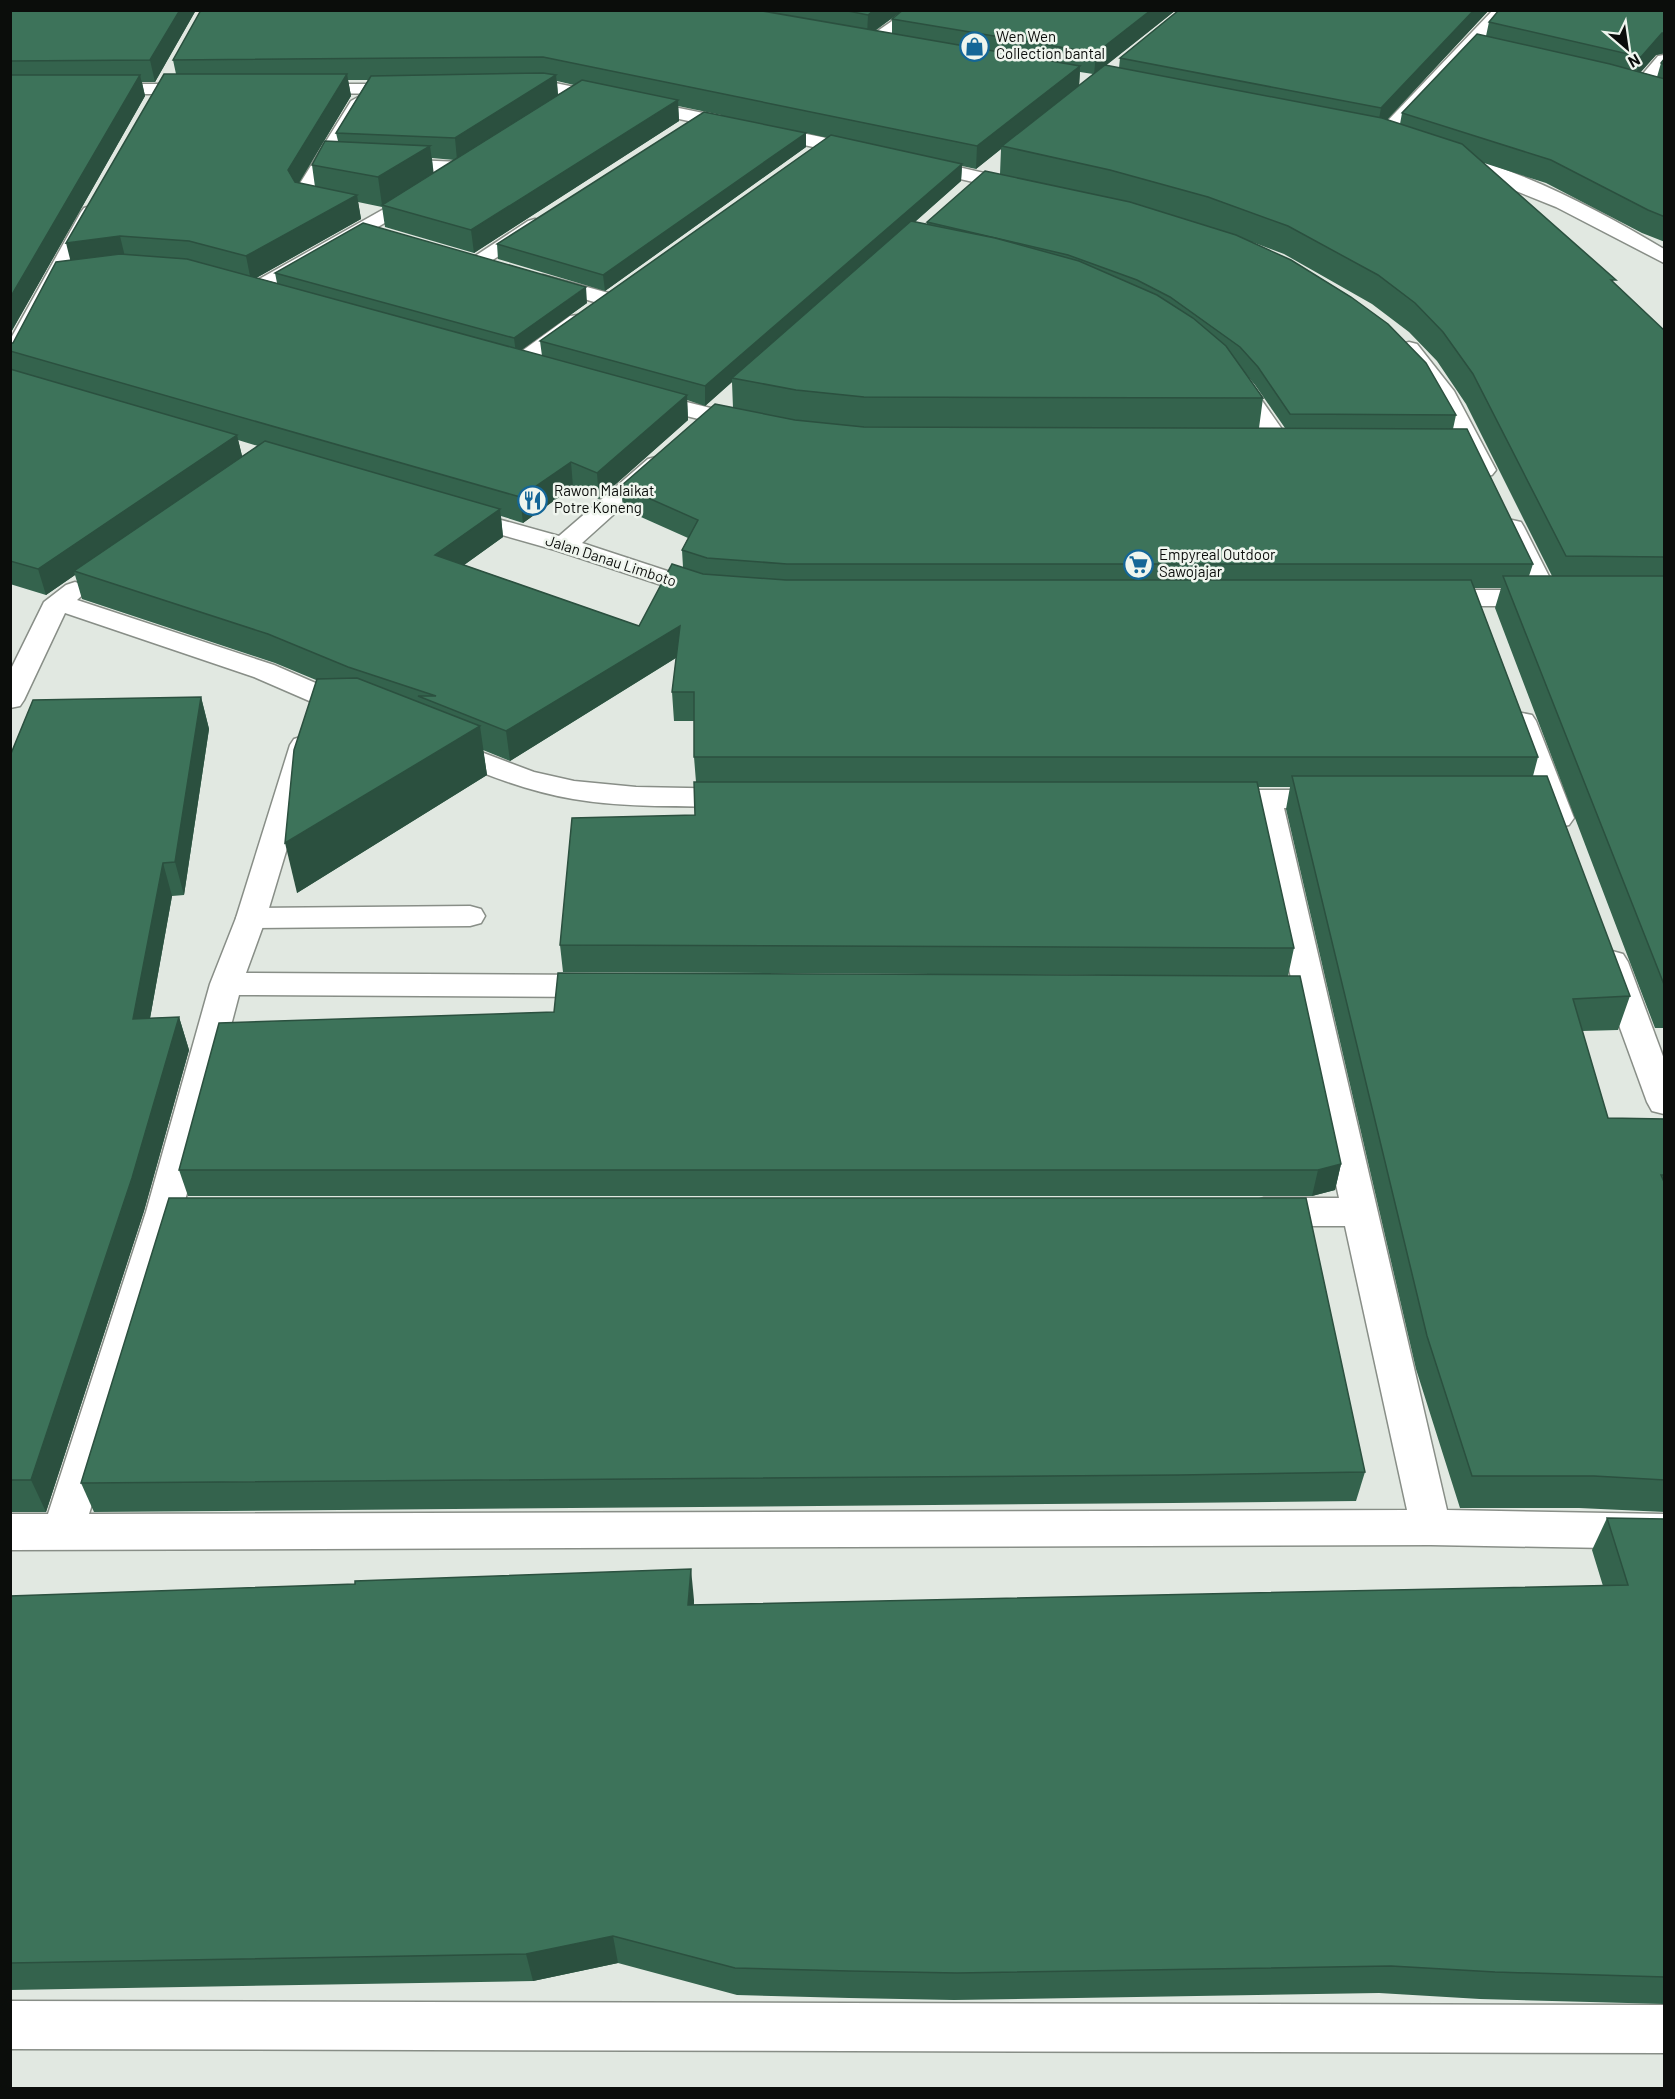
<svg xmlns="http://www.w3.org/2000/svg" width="1675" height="2099" viewBox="0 0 1675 2099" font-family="Barlow,sans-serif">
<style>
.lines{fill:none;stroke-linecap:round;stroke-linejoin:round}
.service-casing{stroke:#888e87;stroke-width:3}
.minor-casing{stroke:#888e87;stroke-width:3}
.service{fill:#fff;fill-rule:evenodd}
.minor{fill:#fff;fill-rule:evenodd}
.wall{fill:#34634d;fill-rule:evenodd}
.shaded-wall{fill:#2b503f}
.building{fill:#3d735a;stroke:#2b503f;stroke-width:1.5}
.labels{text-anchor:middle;stroke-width:5;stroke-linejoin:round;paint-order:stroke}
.far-poi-label{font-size:15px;fill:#0b0d0b;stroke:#eff5ee;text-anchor:start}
.far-street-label{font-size:15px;fill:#0b0d0b;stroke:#eff5ee}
</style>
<rect width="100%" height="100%" fill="#e1e8e1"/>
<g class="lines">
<defs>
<polygon id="service" points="470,906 481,909 485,916 481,923 470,926 251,928 240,925 236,918 240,911 251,908"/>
<g id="minor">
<polygon points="908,10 928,10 878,47 866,47 863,43 866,39"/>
<polygon points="1493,10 1511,10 1389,142 1375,142 1373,138 1375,134"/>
<polygon points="1664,55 1664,70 1647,91 1635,91 1632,87 1635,83 1658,56"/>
<polygon points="545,81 866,146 875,152 866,158 545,91 513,92 504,87 513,82"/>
<polygon points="10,84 200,84 209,89 200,94 10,94"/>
<polygon points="306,84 407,84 416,89 407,94 300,93 297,89"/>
<polygon points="360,96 369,101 314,193 315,196 341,202 344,206 341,210 334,212 300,204 294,193 351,101"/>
<path d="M1456,154C1529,173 1600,211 1664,249V263L1556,207L1449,164L1446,160L1449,156Z"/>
<polygon points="919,158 1028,183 1031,187 1021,193 912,168 909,164 912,160"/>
<polygon points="388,159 461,162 471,168 461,174 381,169 378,165 381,161"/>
<polygon points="423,187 433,193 430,197 261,294 247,294 243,290 247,286"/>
<polygon points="91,206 98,208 101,212 21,361 18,366 10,368 10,340 81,212 84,208"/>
<polygon points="535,219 542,221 545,225 542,229 483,266 469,266 466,262 528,221"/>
<polygon points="543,275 616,295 619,300 616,305 608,306 536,285 533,281 536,277"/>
<polygon points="578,315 586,316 589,321 586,326 527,369 511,369 508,364 511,359 570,316"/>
<polygon points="1409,342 1417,344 1454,391 1496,470 1492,475 1484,477 1476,475 1472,470 1431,391 1398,349 1401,344"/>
<polygon points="1234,370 1242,372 1286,435 1290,440 1286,445 1270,445 1223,377 1226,372"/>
<polygon points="646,392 755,419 759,424 755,429 747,431 638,404 635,399 638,394"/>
<polygon points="656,457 664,459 668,464 664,469 582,543 716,587 720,592 716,597 707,600 698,597 555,550 449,520 446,515 449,510 458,508 559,536 648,459"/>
<polygon points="1512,520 1521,522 1524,527 1560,598 1556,604 1547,606 1433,606 1424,604 1420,598 1424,592 1433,590 1530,590 1500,527 1503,522"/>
<polygon points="75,582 84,585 88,590 77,600 274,665 364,704 368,710 364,716 354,718 344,716 254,677 65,613 24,700 20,706 10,708 10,671 44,602 66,585"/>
<polygon points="1522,713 1532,715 1536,721 1574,818 1569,825 1559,827 1549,825 1544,818 1508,721 1512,715"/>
<polygon points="304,736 314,739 318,745 266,918 246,973 602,975 613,978 618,986 613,994 602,997 239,995 182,1212 89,1514 1407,1510 1345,1226 1264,1226 1251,1222 1246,1212 1251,1202 1264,1198 1339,1198 1296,1000 1257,1000 1246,997 1241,989 1246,981 1257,978 1291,978 1254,808 1206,805 1201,799 1206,793 1216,790 1332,790 1342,793 1347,799 1342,805 1332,808 1284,808 1447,1510 1664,1514 1664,1549 1431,1545 10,1550 10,1514 48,1514 146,1212 210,984 236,918 290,745 294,739"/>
<path d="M444,738L534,772L574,781L636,787L738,789L748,792L753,798L748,804L738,807C683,806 627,808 573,799C525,791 479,772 434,753L430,747L434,741Z"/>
<polygon points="1612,951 1623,954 1628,962 1664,1059 1664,1114 1652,1111 1647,1102 1596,962 1601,954"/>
<polygon points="10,2001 1664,2005 1664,2053 10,2049"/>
</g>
</defs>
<use href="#service" class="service-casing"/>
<use href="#minor" class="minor-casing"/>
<use href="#service" class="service"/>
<use href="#minor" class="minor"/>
</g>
<g class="wall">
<polygon points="10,10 196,10 155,82 142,82 145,96 10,334"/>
<path d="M201,10H903L875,31L892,34V19L1176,10L1106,65L1119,68L1120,58L1179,10H1489L1387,120L1400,124L1402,113L1486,36L1489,22L1665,10V53L1656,55L1641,72L1657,77L1661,63L1665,58V242L1642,233L1546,183L1484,163L1665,331V1029L1664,1028H1655L1495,608L1501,588H1474L1538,757L1533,776L1630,996L1618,1030L1582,1031L1608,1118L1665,1119V1512L1579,1508H1460L1416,1369L1286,809L1290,787H1258L1294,948L1288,976L563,972L560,945L695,815L696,782L694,757V721H674L672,692L676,658L510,761L483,750L487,775L297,893L316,680L275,663L82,599L75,575L46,595L10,584V351L13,343L70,260L176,74L173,60ZM1080,72L1093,74L1079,86ZM348,80H368L336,133L338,141L312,165L315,187L299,183L351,96ZM557,81L574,85L558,95ZM678,106L721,115L497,244L498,259L605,291L806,147V133L828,138L540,341L542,356L521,350L587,303L275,273L277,283L256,278L361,219L358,202L382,207L385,227L474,253L679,121ZM1001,149L1000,174L927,222V224L915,222L961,181L962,166L976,169ZM432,158L454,160L433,173ZM1252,242L1284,254L1372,304L1409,332L1437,361L1466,404L1552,576H1529L1533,564L1453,429L1456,415ZM1245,373L1255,385L1285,428H1259L1263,398ZM732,382L733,408L621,486L623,509L688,538L682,550L683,567L639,626L464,565L503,537L501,516L523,523L573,487L599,499L688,420L687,400L705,406ZM238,440L258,446L242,456Z"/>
<polygon points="201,697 209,729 184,895 172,896 150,1018 179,1017 189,1050 144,1211 46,1512 10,1512 10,756"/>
<polygon points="554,1012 1341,1164 1335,1190 1312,1196 188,1196 179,1170"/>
<polygon points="1365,1472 1356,1501 1173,1503 94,1512 81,1483"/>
<polygon points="1607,1518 1665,1519 1665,2004 1480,1999 1379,1993 954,2000 849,1998 737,1995 618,1963 533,1981 10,1990 10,1596 694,1600 694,1605 1603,1586 1592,1550"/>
</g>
<g class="shaded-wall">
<polygon points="180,10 196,10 155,82 150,60"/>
<polygon points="874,10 903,10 867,36 868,15"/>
<polygon points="1151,10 1176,10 1094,75 1096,53"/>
<polygon points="1474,10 1489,10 1377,130 1381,108"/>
<polygon points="1662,33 1665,33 1665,53 1656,55 1635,78 1641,57"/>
<polygon points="1080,66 1079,87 1002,146 1001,149 976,169 977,146"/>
<polygon points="347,74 351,96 292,194 288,170"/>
<polygon points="140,75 145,96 10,334 10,298"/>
<polygon points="556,75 558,96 457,160 455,138"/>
<polygon points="678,100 679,121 474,253 471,230"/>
<polygon points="806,133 806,147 605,291 603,275"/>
<polygon points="430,146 434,175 382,205 378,177"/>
<polygon points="962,164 961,181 736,379 732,378 732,382 705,406 705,386"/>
<polygon points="357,195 361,219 251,281 246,256"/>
<polygon points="120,236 126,261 72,267 66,243"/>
<polygon points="586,287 587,303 516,354 514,338"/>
<polygon points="687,395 688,420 599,499 597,473"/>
<polygon points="237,435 243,460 74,571 75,575 46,595 38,569"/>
<polygon points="571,462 573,487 523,523 520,497"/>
<polygon points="500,509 503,537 439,583 435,555"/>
<polygon points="680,626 682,654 510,761 506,731"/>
<polygon points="201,697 209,729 184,895 175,862"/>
<polygon points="480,726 487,775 297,893 285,843"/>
<polygon points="163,863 172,896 144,1052 133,1019"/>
<polygon points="179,1017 189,1050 144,1211 46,1512 31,1480"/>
<polygon points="1341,1164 1335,1190 1312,1196 1318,1170"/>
<polygon points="691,1569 694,1600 691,1636 688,1605"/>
<polygon points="613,1936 618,1963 533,1981 526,1954"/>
</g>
<g class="building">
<polygon points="10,10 180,10 150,60 10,61"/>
<polygon points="201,10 757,10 1080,66 977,146 543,57 173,60"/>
<polygon points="843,10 874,10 868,15"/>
<polygon points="903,10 1151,10 1096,53 892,19"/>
<polygon points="1179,10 1474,10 1381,108 1120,58"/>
<polygon points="1499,10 1665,10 1665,33 1662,33 1641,57 1489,22"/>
<polygon points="1477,34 1610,64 1665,79 1665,217 1648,210 1551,160 1402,113"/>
<polygon points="1665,58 1665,65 1661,63"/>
<polygon points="1105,65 1382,118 1462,144 1616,280 1611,280 1665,331 1665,557 1566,556 1473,374 1443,332 1415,303 1378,275 1288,226 1208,197 1110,170 1002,146"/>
<polygon points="543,73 556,75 455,138 336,133 371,76"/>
<polygon points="164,74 347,74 288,170 295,182 357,195 246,256 189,241 120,236 66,243"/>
<polygon points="10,75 140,75 10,298"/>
<polygon points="582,80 678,100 471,230 382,205"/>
<polygon points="704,112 806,133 603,275 497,244"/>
<polygon points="831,135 962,164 705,386 540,341"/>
<polygon points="325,141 430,146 378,177 312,165"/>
<polygon points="985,171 1130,202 1236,235 1291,260 1351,297 1388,324 1426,363 1456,415 1290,414 1258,367 1240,347 1170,297 1137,280 1068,255 927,222"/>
<polygon points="911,221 995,238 1079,261 1157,295 1193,318 1226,346 1263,398 864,397 796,390 732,378"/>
<polygon points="363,223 586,287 514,338 275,273"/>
<polygon points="120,254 187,259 687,395 597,473 571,462 520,497 10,351 10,343 13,343 56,262"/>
<polygon points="10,369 237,435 38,569 10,561"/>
<polygon points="715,404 795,420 864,427 1467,429 1533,564 787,564 707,558 682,550 698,520 621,486"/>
<polygon points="265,441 500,509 435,555 639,626 672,564 703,574 786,580 1471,580 1538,757 694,757 694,692 672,692 680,626 506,731 418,696 436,696 348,667 268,634 74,571"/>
<polygon points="1503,576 1665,576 1665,987"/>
<polygon points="357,678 480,726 285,843 294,750 317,679"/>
<polygon points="201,697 175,862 163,863 133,1019 179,1017 132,1178 31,1480 10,1480 10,756 33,700"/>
<polygon points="1292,776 1547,776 1630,996 1573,999 1608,1118 1665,1119 1665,1175 1661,1175 1665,1184 1665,1480 1594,1476 1472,1476 1427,1336"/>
<polygon points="694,782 1257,782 1294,948 560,945 572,818 695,815"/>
<polygon points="558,973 1300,976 1341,1164 1318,1170 179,1170 219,1023 554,1012"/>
<polygon points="169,1198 1306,1198 1365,1472 1179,1475 81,1483"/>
<polygon points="1607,1518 1665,1519 1665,1977 1495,1972 1391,1966 957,1973 849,1971 735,1968 613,1936 526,1954 10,1963 10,1596 355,1584 355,1581 691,1569 688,1605 1628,1585"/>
</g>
<defs>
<symbol id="shop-ring" viewBox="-11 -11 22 22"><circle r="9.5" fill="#eff5ee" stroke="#146697" stroke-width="1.5"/><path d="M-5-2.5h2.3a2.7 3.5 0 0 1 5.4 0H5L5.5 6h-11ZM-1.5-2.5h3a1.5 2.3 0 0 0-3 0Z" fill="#146697"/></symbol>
<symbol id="restaurant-ring" viewBox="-11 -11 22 22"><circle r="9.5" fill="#eff5ee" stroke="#146697" stroke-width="1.5"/><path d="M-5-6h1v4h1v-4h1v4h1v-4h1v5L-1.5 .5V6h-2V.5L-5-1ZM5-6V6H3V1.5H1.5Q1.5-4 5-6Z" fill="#146697"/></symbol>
<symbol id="supermarket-ring" viewBox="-11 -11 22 22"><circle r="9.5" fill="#eff5ee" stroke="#146697" stroke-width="1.5"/><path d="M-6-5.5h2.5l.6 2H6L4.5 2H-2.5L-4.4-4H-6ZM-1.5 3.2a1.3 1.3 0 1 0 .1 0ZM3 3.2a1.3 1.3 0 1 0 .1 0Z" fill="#146697"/></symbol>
</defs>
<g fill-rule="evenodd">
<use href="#shop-ring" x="958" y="30" width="33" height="33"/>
<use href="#restaurant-ring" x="516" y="484" width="33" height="33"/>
<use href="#supermarket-ring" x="1122" y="548" width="33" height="33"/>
</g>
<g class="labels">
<g class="far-poi-label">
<text x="996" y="42">Wen Wen<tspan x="996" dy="17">Collection bantal</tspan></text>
<text x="554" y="496">Rawon Malaikat<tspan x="554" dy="17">Potre Koneng</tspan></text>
<text x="1159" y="560">Empyreal Outdoor<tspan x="1159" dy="17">Sawojajar</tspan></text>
</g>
<g class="far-street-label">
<text transform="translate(611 561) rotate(18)" y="5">Jalan Danau Limboto</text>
</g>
</g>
<rect width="1675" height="2099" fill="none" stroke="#0b0d0b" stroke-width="24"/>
<g transform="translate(1627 48) rotate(151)" stroke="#eff5ee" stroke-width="4.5" paint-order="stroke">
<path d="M0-4.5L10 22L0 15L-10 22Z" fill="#0b0d0b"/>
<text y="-9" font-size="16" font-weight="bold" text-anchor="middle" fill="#0b0d0b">N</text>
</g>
</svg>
